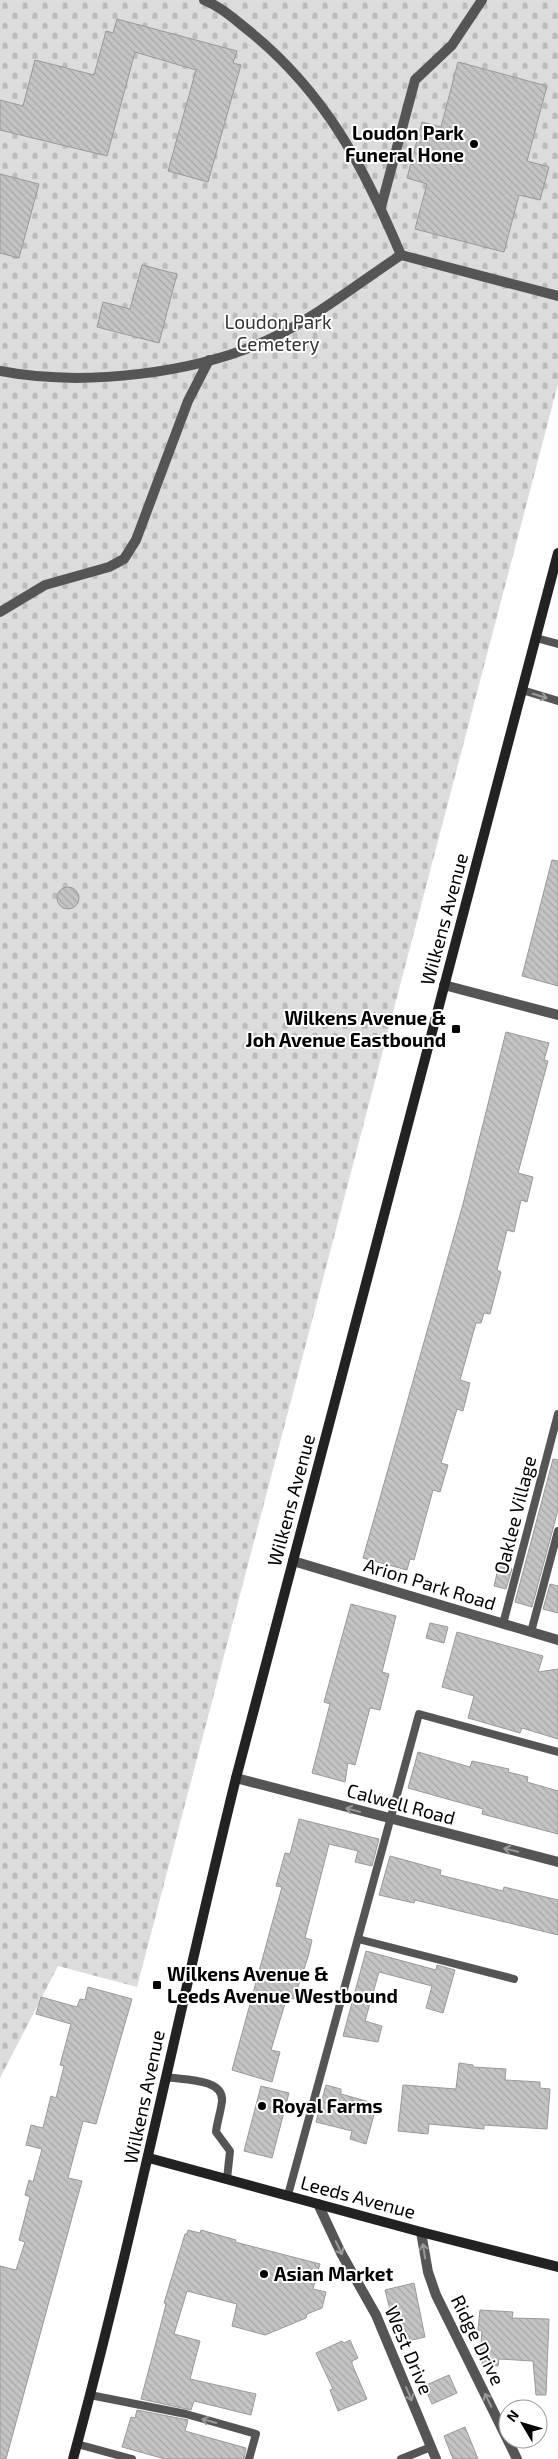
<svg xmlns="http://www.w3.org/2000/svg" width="558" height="2459" viewBox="0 0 558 2459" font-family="'Exo 2',sans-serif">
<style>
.cemetery{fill:url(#cemetery-stones)}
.building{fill:url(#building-back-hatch);stroke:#999}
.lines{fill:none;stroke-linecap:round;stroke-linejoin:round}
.lane{stroke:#555;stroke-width:8}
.street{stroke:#555;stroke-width:10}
.secondary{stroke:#222;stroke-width:10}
.oneway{stroke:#999}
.poi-dot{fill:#000;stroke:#fff;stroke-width:2}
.labels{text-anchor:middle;stroke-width:4;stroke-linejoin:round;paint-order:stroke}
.poi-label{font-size:19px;font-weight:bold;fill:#000;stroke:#fff;text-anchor:start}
.park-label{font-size:19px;fill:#333;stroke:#fff}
.street-label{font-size:19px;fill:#000;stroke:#fff}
</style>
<defs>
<pattern id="cemetery-stones" width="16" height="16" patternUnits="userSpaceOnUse" patternTransform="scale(1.25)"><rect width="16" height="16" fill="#dcdcdc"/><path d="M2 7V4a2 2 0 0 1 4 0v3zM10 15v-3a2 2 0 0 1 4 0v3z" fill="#bbb"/></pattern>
<pattern id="building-back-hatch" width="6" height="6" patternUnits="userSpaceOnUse" patternTransform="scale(1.25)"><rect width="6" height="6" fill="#c4c4c4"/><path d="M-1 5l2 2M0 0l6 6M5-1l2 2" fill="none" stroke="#a7a7a7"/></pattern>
</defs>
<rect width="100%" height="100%" fill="#fff"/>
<polygon class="cemetery" points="0,0 558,0 558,384 137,1987 58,1966 0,2078"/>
<g class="building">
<polygon points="117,19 237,51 233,63 241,65 208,182 168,171 196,70 135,52 107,156 0,130 0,100 23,106 35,60 94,75 106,31 113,33"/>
<polygon points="458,62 547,86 527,161 549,167 540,200 519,195 504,252 415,229 427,184 407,178 422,122 441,127"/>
<polygon points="0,174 39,184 19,258 0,253"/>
<polygon points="142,265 177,274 159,343 97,327 103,302 130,309"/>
<polygon points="552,860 558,861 558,986 522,976"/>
<circle cx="68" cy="898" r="11"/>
<polygon points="506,1032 549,1043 544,1060 548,1061 518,1173 533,1177 527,1202 521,1200 514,1232 507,1230 497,1270 501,1272 490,1314 484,1313 481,1323 476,1323 460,1380 470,1383 463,1411 457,1409 441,1463 448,1465 440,1492 433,1490 414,1560 410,1559 407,1570 363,1558 463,1204"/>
<polygon points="553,1459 558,1460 558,1510 532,1607 515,1602"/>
<polygon points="499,1565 512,1569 506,1589 494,1586"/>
<polygon points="550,1584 558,1586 558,1613 543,1609"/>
<polygon points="351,1604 396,1616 382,1672 389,1674 380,1710 370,1708 355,1765 348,1763 345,1782 312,1773 330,1704 324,1702"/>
<polygon points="430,1623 448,1627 444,1643 426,1638"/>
<polygon points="457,1632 543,1656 538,1672 558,1669 558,1739 522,1728 520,1733 468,1718 474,1696 442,1687"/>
<polygon points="418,1752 470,1767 472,1761 509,1769 508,1772 528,1777 527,1782 558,1791 558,1834 482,1814 483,1809 408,1788"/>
<polygon points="299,1819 379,1839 372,1866 355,1862 358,1851 329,1844 305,1938 312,1940 308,1957 294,1999 287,1997 271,2050 280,2052 272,2082 232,2070 282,1887 276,1886 285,1853 290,1854"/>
<polygon points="390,1856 441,1870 440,1875 503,1891 504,1887 558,1900 558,1935 415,1900 414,1903 379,1895"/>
<polygon points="366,1951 436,1970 437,1965 455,1970 443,2013 426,2008 432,1986 379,1972 365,2021 382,2026 378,2042 343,2036"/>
<polygon points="88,1987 132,1999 96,2124 83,2121 68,2178 82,2181 6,2459 0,2459 0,2266 16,2270 25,2242 19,2240 30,2197 25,2195 29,2180 33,2182 42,2149 26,2145 31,2125 43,2128 51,2096 56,2098 64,2066 60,2065 71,2024 36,2014 41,1997 77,2007 80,1999 85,2000"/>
<polygon points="459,2063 473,2065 473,2067 506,2069 505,2080 540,2082 540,2088 550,2089 547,2129 484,2125 484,2129 429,2124 428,2134 398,2131 403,2085 456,2089"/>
<polygon points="326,2085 341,2089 341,2094 377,2104 366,2144 350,2139 352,2131 316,2122"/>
<polygon points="261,2086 289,2093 272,2158 244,2151"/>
<polygon points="188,2230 200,2233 201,2230 236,2240 235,2242 320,2264 313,2289 326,2292 322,2308 307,2314 306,2318 265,2335 232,2326 237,2304 187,2291 174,2334 200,2341 190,2379 256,2394 251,2415 194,2401 191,2410 141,2399 163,2316 166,2304 164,2303 185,2234 187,2234"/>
<polygon points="414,2283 425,2337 408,2341 405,2329 397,2331 395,2329 385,2290"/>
<polygon points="480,2310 513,2312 512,2318 549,2319 546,2395 536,2395 533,2361 499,2359 498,2366 482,2365 483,2355 480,2355 482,2331 478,2330"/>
<polygon points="350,2340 358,2358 352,2361 352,2364 367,2399 338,2411 330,2390 333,2389 316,2353 342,2341 344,2343"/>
<polygon points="449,2375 457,2393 432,2404 424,2386"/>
<polygon points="137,2410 188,2420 185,2431 246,2448 244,2459 165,2459 122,2447 131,2417 135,2418"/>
<polygon points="465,2427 478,2459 453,2459 444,2436"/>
</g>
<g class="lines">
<g class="lane">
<polyline points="536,638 558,644"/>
<polyline points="522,690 558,701"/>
<polyline points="503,1624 558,1414"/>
<polyline points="531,1632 558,1531"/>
<polyline points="358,1939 514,1979"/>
<path d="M166,2077C182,2080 224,2078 222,2101C221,2111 217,2122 216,2132L230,2151L227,2179"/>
<polyline points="288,2195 419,1714 558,1752"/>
<polyline points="90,2395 186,2414 256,2434 249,2459"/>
<polyline points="77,2444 132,2459"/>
<polyline points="401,2459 431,2447"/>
</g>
<g class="street">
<path d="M204,0C221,7 234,19 248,30C325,92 363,165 401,255"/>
<polyline points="381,207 415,80 452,45 482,0"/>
<path d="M0,371C83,387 198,374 274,337C319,315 360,282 401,255L558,296"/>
<polyline points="0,612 45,585 109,567 124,559 136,540 188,401 209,360"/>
<polyline points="444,985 558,1015"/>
<polyline points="293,1561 558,1640"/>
<polyline points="236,1778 558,1862"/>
<polyline points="318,2204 341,2253 376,2315 436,2459"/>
<polyline points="421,2232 428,2272 436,2295 517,2459"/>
</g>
<g class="secondary">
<polyline points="149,2158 421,2232 558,2267"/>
<path d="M73,2459C134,2234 180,2005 236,1778L558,553"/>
</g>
</g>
<defs><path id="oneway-shaft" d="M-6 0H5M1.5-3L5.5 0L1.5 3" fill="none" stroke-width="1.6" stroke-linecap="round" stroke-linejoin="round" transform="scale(1.25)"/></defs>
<g class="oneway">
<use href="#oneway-shaft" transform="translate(540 696) rotate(17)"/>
<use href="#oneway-shaft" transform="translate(353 1810) rotate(-165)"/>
<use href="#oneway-shaft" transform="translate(511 1850) rotate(-166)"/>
<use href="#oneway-shaft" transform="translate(339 2248) rotate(64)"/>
<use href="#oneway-shaft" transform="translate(424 2251) rotate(-99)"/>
<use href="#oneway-shaft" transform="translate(409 2394) rotate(67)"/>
<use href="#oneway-shaft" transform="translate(488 2400) rotate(-116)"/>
<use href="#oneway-shaft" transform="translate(209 2421) rotate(-164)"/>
</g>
<g class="poi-dot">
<circle cx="474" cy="144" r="5"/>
<rect x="451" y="1024" width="10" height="10" rx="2.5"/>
<rect x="152" y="1980" width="10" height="10" rx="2.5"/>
<circle cx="262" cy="2106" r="5"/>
<circle cx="264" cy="2274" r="5"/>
</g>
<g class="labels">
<g class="poi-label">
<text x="464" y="140" text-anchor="end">Loudon Park<tspan x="464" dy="22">Funeral Hone</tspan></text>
<text x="446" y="1025" text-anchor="end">Wilkens Avenue &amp;<tspan x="446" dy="22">Joh Avenue Eastbound</tspan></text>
<text x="167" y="1981">Wilkens Avenue &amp;<tspan x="167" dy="22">Leeds Avenue Westbound</tspan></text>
<text x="272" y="2113">Royal Farms</text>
<text x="274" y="2281">Asian Market</text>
</g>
<g class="park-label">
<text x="278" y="329">Loudon Park<tspan x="278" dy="22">Cemetery</tspan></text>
</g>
<g class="street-label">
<text transform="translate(444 919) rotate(-75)" y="7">Wilkens Avenue</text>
<text transform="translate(291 1500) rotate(-75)" y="7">Wilkens Avenue</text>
<text transform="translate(515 1515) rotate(-76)" y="7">Oaklee Village</text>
<text transform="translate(430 1584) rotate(17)" y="7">Arion Park Road</text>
<text transform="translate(401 1804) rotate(15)" y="7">Calwell Road</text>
<text transform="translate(144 2097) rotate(-78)" y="7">Wilkens Avenue</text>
<text transform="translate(358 2197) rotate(15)" y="7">Leeds Avenue</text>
<text transform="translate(478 2340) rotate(64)" y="7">Ridge Drive</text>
<text transform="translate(409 2350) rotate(67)" y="7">West Drive</text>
</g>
</g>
<g transform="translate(523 2424) rotate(308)"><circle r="24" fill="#ffffff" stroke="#999999"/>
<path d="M0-4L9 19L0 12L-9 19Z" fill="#000000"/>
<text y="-8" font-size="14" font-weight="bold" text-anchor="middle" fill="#000000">N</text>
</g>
</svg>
